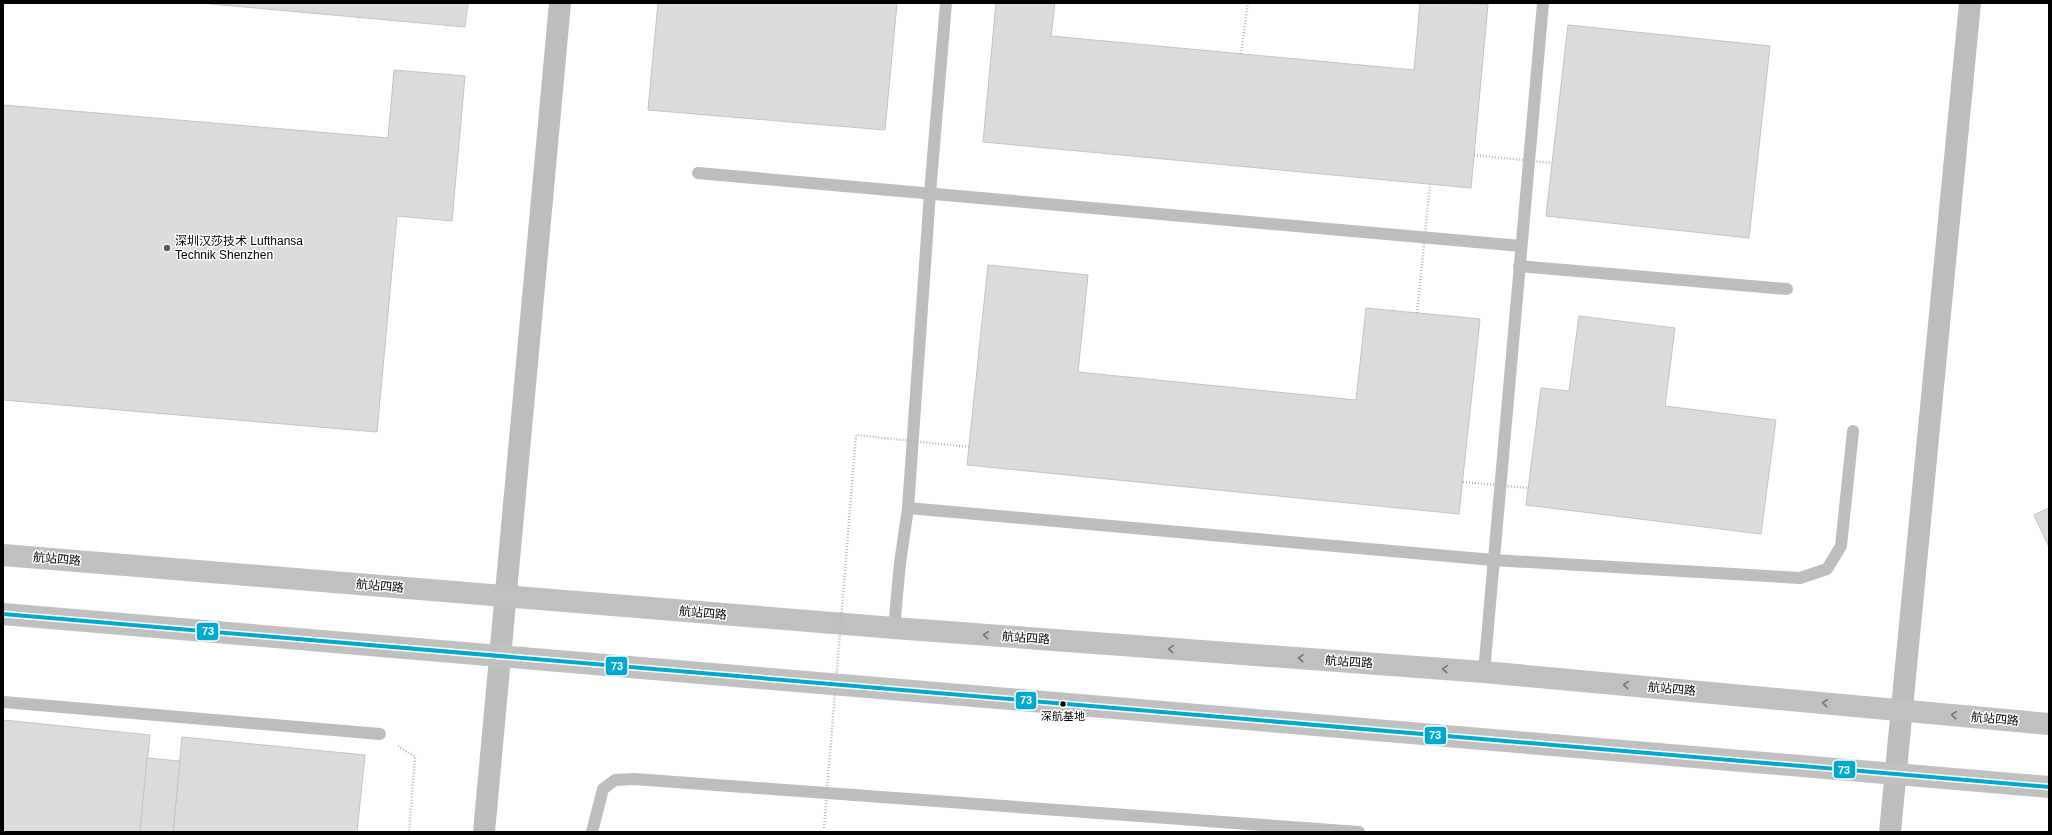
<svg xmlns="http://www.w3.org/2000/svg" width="2052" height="835" viewBox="0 0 2052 835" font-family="Arial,'Noto Sans SC',sans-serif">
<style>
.building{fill:#dcdcdc;stroke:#c4c4c4}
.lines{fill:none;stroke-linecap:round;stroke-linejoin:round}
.path{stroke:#b8b8b8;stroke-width:2.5;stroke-dasharray:1 2;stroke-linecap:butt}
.lane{stroke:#bdbdbd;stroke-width:12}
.street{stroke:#bdbdbd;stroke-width:22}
.secondary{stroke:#c0c0c0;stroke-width:22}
.path-bridge{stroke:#b8b8b8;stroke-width:2.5;stroke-dasharray:1 2;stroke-linecap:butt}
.bus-1-casing{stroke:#fff;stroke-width:7}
.bus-1{stroke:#00a9ce;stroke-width:4}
.oneway{stroke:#737373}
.poi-dot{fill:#595959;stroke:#fff;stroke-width:1.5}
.bus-dot{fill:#000;stroke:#fff;stroke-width:1.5}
.labels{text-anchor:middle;stroke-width:3;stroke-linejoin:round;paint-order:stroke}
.bus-label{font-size:11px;fill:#000;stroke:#fff}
.poi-label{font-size:12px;fill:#000;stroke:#fff;text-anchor:start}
.street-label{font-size:12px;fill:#000;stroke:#fff}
.line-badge{stroke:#fff;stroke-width:1.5}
.badge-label{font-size:11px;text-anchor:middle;font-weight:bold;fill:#fff}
</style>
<rect width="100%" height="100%" fill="#fff"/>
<g class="building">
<polygon points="200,3 468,3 465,27"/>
<polygon points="658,3 897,3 885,130 648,110"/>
<polygon points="996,3 1055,3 1051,36 1414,70 1420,3 1488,4 1471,188 983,142"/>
<polygon points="1568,25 1770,46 1749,238 1546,216"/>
<polygon points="394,70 465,76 452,221 397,216 377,432 3,400 3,105 388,138"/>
<polygon points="988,265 1088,275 1078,372 1356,400 1366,308 1480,319 1459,514 967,465"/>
<polygon points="1579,316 1675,328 1665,406 1776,420 1761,534 1526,505 1541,388 1569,391"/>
<polygon points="2049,508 2049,547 2034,515"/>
<polygon points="3,720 150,735 140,832 3,832"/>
<polygon points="182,737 365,755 357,832 173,832"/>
<polygon points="147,758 180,761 173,832 140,832"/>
</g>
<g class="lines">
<g class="path">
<polyline points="1241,54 1248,3"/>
<polyline points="398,746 415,757 409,832"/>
</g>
<g class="lane">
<polyline points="698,173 1521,246"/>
<polyline points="1519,266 1787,289"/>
<polyline points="908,508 1493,560 1800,578 1827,569 1841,546 1853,431"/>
<polyline points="894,628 900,563 908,508 930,193 946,3"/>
<polyline points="1484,672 1543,3"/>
<polyline points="3,702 380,734"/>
<polyline points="592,832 603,789 615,780 634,779 1359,832"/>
</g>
<g class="street">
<polyline points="484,832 560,3"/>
<polyline points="1890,832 1970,3"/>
</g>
<g class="secondary">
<polyline points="3,555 894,628 1484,672 2049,724"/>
<polyline points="3,614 2049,787"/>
</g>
<g class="path-bridge">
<polyline points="1474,155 1552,163"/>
<polyline points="1417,313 1430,184"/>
<polyline points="1463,482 1528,488"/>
<polyline points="824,828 856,435 969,447"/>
</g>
<defs>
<polyline id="bus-1" points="3,614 2049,787"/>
</defs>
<use href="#bus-1" class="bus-1-casing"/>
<use href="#bus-1" class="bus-1"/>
</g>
<defs><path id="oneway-chevron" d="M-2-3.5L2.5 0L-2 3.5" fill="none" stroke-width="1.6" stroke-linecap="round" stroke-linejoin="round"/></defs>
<g class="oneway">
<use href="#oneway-chevron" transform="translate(986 635) rotate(-176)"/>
<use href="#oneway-chevron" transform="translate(1171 649) rotate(-176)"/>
<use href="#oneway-chevron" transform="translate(1301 658) rotate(-176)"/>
<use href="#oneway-chevron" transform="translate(1445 669) rotate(-176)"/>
<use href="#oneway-chevron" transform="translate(1626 685) rotate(-175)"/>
<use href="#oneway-chevron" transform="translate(1825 703) rotate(-175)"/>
<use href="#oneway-chevron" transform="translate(1954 715) rotate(-175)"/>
</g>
<circle class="poi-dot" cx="167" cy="248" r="4"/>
<circle class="bus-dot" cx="1063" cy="704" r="3.5"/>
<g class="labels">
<g class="bus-label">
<text x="1063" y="720">深航基地</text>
</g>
<g class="poi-label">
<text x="175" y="245">深圳汉莎技术 Lufthansa<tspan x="175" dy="14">Technik Shenzhen</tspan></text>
</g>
<g class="street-label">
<text transform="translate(57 559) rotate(5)" y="4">航站四路</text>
<text transform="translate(380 586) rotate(5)" y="4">航站四路</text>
<text transform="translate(703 613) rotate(5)" y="4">航站四路</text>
<text transform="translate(1026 638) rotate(4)" y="4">航站四路</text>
<text transform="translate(1349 662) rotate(4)" y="4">航站四路</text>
<text transform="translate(1672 689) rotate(5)" y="4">航站四路</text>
<text transform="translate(1995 719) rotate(5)" y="4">航站四路</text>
</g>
</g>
<g class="line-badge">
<rect x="196" y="622" width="23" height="19" rx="4" fill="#00a9ce"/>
<rect x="605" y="656" width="23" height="20" rx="4" fill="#00a9ce"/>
<rect x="1015" y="691" width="22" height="19" rx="4" fill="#00a9ce"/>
<rect x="1424" y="726" width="23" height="19" rx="4" fill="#00a9ce"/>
<rect x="1833" y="760" width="23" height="19" rx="4" fill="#00a9ce"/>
</g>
<g class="badge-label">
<text x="208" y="635">73</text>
<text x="617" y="670">73</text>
<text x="1026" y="704">73</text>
<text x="1435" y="739">73</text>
<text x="1844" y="774">73</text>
</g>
<rect width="2052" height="835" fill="none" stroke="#000000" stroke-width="8"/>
</svg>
